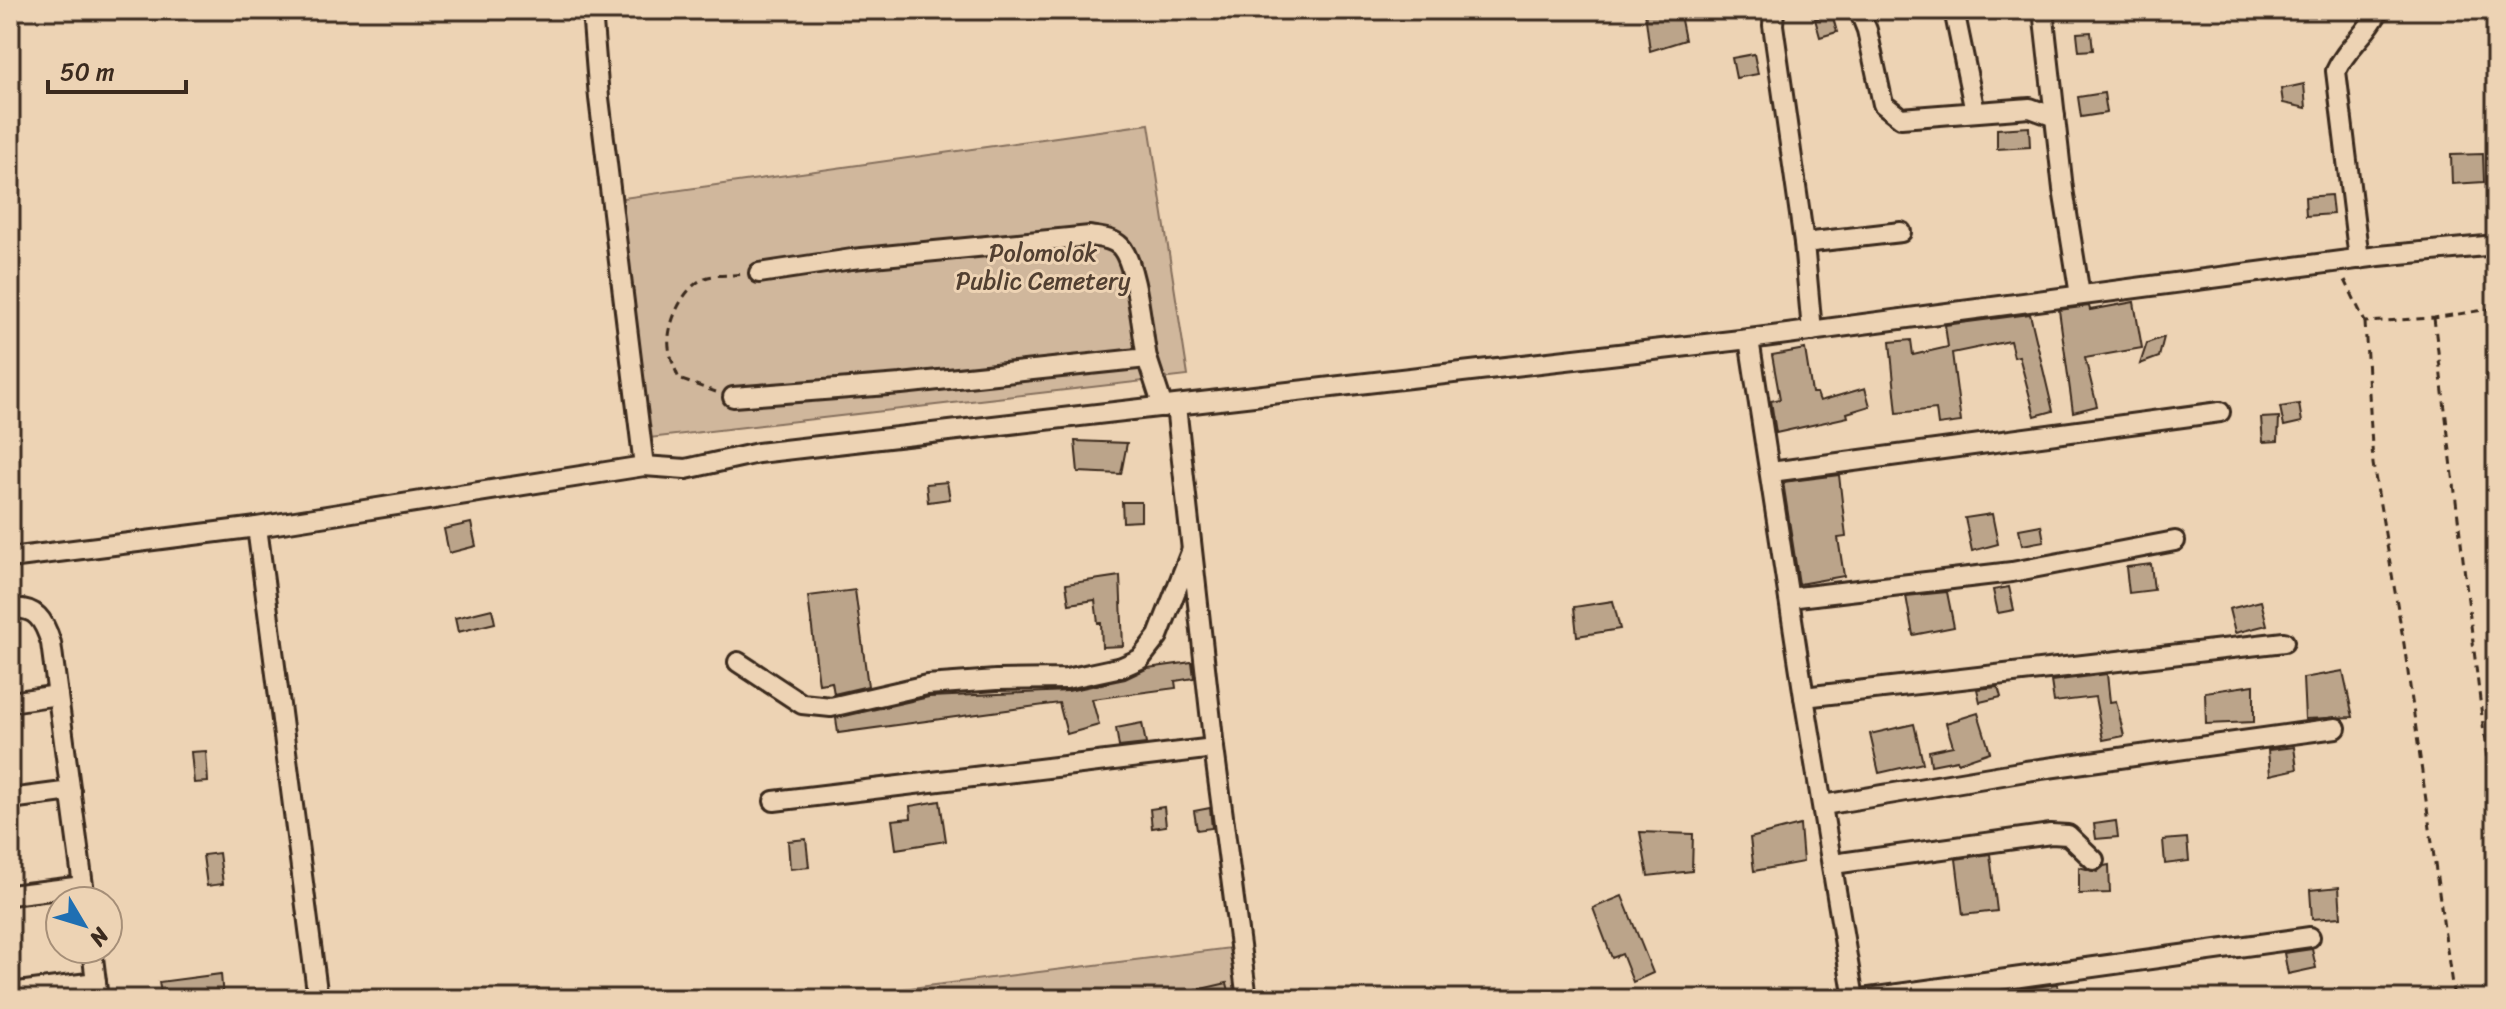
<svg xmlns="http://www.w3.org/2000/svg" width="2506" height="1009" viewBox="0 0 2506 1009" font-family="Sriracha,sans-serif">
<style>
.green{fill:#d0b79c;stroke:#86705d;stroke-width:2}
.building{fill:#bba48a;stroke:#3b2a1e;stroke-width:2}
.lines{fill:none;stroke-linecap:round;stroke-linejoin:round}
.minor-casing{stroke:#3b2a1e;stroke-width:24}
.path{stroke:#3b2a1e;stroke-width:3;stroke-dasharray:8 6;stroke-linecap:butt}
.minor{stroke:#edd3b4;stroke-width:18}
.labels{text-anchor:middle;stroke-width:6;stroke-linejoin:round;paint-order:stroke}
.park-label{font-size:24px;fill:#513f31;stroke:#edd3b4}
</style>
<rect width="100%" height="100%" fill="#edd3b4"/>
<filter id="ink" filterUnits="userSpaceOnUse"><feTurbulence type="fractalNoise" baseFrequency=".0125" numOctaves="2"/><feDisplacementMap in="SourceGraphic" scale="16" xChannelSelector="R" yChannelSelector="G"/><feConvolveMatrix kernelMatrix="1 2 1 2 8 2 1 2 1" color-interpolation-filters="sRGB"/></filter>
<g filter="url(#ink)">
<g class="green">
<polygon points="1149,124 1188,376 641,439 616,199"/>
<polygon points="1230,948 1237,999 823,999"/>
</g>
<g class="building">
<polygon points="1679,10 1685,40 1650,51 1645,12"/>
<polygon points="1832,14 1837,32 1820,37 1815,19"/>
<polygon points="2091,32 2093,50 2079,51 2077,33"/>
<polygon points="1754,54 1758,74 1736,78 1732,58"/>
<polygon points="2304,84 2306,108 2283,103 2281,89"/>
<polygon points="2104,93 2107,113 2081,117 2078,97"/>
<polygon points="2029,127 2030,147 1997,149 1997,129"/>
<polygon points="2483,154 2484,182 2452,184 2451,155"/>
<polygon points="2331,195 2333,214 2306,216 2305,197"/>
<polygon points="2134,302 2142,348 2085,358 2097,406 2073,412 2059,310 2089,306 2090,310"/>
<polygon points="2030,314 2053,411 2035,416 2019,356 2014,357 2010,341 1952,353 1961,422 1938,425 1936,409 1897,413 1890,342 1911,340 1913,355 1948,347 1945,325"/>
<polygon points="2164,337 2159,357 2140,364 2147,343"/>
<polygon points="1805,349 1812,393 1817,393 1820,401 1865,388 1870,406 1847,413 1848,417 1776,433 1771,401 1780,399 1772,355"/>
<polygon points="2299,404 2302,422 2284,426 2280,407"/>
<polygon points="2279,417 2278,441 2263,442 2261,418"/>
<polygon points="1075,441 1127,443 1121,474 1078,472"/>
<polygon points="1839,475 1846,537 1838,538 1844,576 1799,584 1783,482"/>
<polygon points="947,482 950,499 928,502 926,484"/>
<polygon points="1122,502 1141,502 1141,521 1123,522"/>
<polygon points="1992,514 1998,544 1972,551 1965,518"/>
<polygon points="471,523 476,546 449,553 444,529"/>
<polygon points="2041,525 2044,541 2022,545 2019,529"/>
<polygon points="2151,564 2154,590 2129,593 2126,567"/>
<polygon points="1120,576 1123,646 1102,647 1101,623 1098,623 1095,600 1069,604 1066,584"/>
<polygon points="2009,587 2014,610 1998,613 1993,590"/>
<polygon points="855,590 868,686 834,694 832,682 819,684 808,596"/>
<polygon points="1947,592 1954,627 1913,635 1906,596"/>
<polygon points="1613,601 1620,629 1577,636 1574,607"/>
<polygon points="2261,601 2267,625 2235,633 2229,609"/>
<polygon points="492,609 495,623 458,632 455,618"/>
<polygon points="1192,662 1194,678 1175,681 1176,688 1092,699 1099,725 1067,734 1059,703 838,733 836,718 929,697 1068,691 1125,679 1148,668"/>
<polygon points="2343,671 2353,717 2305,719 2303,678"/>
<polygon points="2107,674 2110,702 2116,701 2124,736 2103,740 2095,697 2054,702 2051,681"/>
<polygon points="2254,685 2254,722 2206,724 2205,692"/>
<polygon points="1998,687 2001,697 1980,702 1977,689"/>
<polygon points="1978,713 1990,752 1958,763 1957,760 1931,765 1929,751 1953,746 1946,723"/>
<polygon points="1142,723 1146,744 1119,747 1116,728"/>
<polygon points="1914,724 1923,763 1879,773 1870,734"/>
<polygon points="2294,747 2297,769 2270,775 2268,750"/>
<polygon points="206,751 208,782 194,783 191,752"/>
<polygon points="940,801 946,841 896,849 892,820 911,818 910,806"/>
<polygon points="1164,807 1166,826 1152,828 1150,809"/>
<polygon points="1210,808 1212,828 1197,830 1194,811"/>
<polygon points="2116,821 2118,837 2096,839 2094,824"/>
<polygon points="1800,825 1803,862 1754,871 1750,838"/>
<polygon points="1640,832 1693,834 1692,871 1648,876"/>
<polygon points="2187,838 2189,861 2165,864 2163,840"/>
<polygon points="806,839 809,867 790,869 788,841"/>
<polygon points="219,853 223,884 207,886 203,855"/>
<polygon points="1990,854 1997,911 1963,915 1956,859"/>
<polygon points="2109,865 2110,893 2079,894 2079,867 2097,872 2104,866"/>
<polygon points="2339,887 2341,917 2312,919 2310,890"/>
<polygon points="1622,896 1653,973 1633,982 1622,954 1612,958 1593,908"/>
<polygon points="2312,949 2316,968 2288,974 2284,953"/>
<polygon points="221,974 223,999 162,999 159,982"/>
<polygon points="1227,983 1231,999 1185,999 1184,993"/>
<polygon points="2057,984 2061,999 2009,999 2007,991"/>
</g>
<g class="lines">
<defs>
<g id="minor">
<polyline points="592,10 599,98 644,466"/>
<polyline points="1774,10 1773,25 1804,243 1812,331"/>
<polyline points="1859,10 1867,30 1883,104 1901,118 2030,108 2055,117"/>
<polyline points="1954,10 1975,112"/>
<polyline points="2043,10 2063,189 2080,295"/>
<polyline points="1804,243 1901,232"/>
<path d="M2359,259L2336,71C2346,48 2368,33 2379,10"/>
<polyline points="1749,339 1804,697 1854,999"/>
<polyline points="1147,358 1163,407"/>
<path d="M733,397L901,384L1147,358C1142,333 1137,263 1120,246C1112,238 1101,238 1090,236L852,259L759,273"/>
<polyline points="1176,406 1214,748 1247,999"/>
<polyline points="1771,472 2220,412"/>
<polyline points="257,527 318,999"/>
<polyline points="10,558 257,527 644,466 686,469 758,453 1749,339 2379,256 2496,245"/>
<polyline points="1789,598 2012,572 2175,541"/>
<path d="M10,609C36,606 44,620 51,643L85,901"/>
<polyline points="738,662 802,704 831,707 927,685 996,680 1066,679 1122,667 1140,659 1158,636 1191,552"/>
<polyline points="1804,697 2284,642"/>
<polyline points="10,702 58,695"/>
<polyline points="10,799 71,791"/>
<polyline points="774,801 1214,748"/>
<polyline points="1823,805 2026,771 2336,728"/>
<polyline points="1833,864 2051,834 2068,835 2094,860"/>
<polyline points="10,895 83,886"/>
<polyline points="92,949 98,999"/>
<polyline points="10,993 96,982"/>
<polyline points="1862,999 2310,937"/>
</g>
</defs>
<use href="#minor" class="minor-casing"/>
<g class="path">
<polyline points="2345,280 2365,322 2434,318 2496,308"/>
<polyline points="2434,318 2496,833"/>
<polyline points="2365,322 2373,464 2404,644 2454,999"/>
<path d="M716,392L679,379C674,366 667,351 669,336C671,316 685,286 705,278C716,274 732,276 743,274"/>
</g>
<use href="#minor" class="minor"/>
</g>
</g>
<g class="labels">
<g class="park-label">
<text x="1043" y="261">Polomolok<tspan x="1043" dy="28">Public Cemetery</tspan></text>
</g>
</g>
<rect width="2506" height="1009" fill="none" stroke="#edd3b4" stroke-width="40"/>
<rect x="20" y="20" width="2466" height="969" fill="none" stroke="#3b2a1e" stroke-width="3" filter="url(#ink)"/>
<g transform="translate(84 925) rotate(128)"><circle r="38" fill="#edd3b4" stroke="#a68f78" stroke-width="2"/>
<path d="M0-6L14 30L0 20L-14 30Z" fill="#1f6fb2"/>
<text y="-12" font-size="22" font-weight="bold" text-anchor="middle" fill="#3b2a1e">N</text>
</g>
<path d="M48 80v12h138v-12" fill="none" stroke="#3b2a1e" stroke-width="4"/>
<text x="60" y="80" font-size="24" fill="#3b2a1e" stroke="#edd3b4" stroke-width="6" paint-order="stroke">50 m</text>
</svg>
